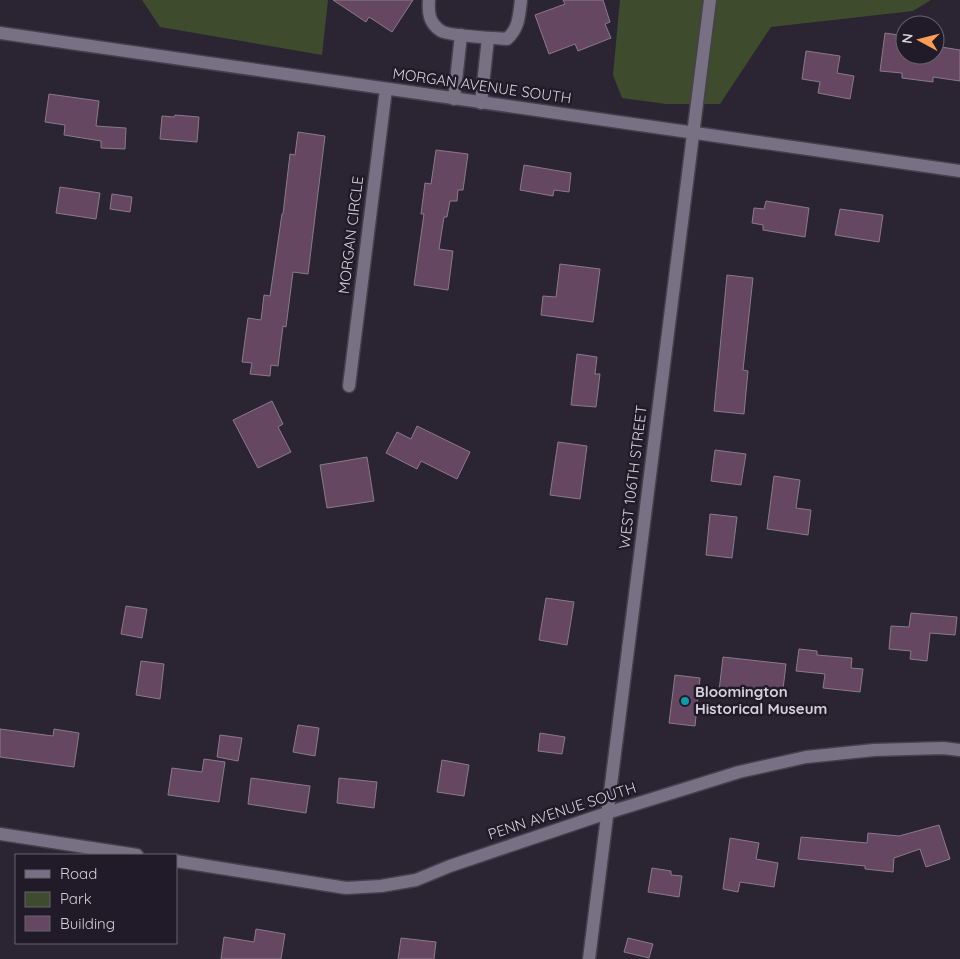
<svg xmlns="http://www.w3.org/2000/svg" width="960" height="959" viewBox="0 0 960 959" font-family="Quicksand,sans-serif">
<style>
.green{fill:#3f4b2d}
.building{fill:#664762;stroke:#8a7a88}
.lines{fill:none;stroke-linecap:round;stroke-linejoin:round}
.minor-casing{stroke:#45404d;stroke-width:15}
.tertiary-casing{stroke:#45404d;stroke-width:15}
.minor{stroke:#787183;stroke-width:12}
.tertiary{stroke:#787183;stroke-width:12}
.culture-dot{fill:#0f9aa8;stroke:#211b29;stroke-width:2}
.labels{text-anchor:middle;stroke-width:5;stroke-linejoin:round;paint-order:stroke}
.street-label{font-size:15px;fill:#d4d0da;stroke:#211b29}
.poi-label{font-size:15px;font-weight:bold;fill:#d4d0da;stroke:#211b29;text-anchor:start}
</style>
<rect width="100%" height="100%" fill="#2b2433"/>
<g class="green">
<polygon points="142,0 328,0 322,55 160,27"/>
<polygon points="620,0 931,0 913,11 771,27 720,104 666,104 622,98 613,75"/>
</g>
<g class="building">
<polygon points="333,0 413,0 392,32 369,17 366,22"/>
<polygon points="563,0 603,0 610,22 605,24 611,38 578,51 575,44 549,54 535,15 565,4"/>
<polygon points="885,33 905,36 905,55 935,55 935,46 960,50 960,81 933,77 933,82 902,78 902,73 880,71"/>
<polygon points="806,51 840,56 837,73 854,76 850,99 818,93 820,82 802,79"/>
<polygon points="49,94 99,101 96,126 126,128 125,149 101,148 101,141 64,135 65,125 45,122"/>
<polygon points="175,115 199,117 197,142 160,139 162,116 174,117"/>
<polygon points="298,132 325,136 308,274 293,272 286,327 283,326 278,366 271,365 270,376 250,374 252,363 242,362 248,318 261,320 264,295 270,296 282,214 283,214 290,154 295,155"/>
<polygon points="436,150 468,154 463,190 458,190 457,201 450,201 447,217 444,217 439,249 453,251 448,290 414,285 424,214 421,214 425,183 431,184"/>
<polygon points="524,165 571,173 569,192 554,190 553,196 520,190"/>
<polygon points="60,187 100,193 96,219 56,213"/>
<polygon points="112,194 132,197 130,212 110,209"/>
<polygon points="766,201 809,208 805,237 763,230 763,225 752,223 754,208 764,209"/>
<polygon points="840,209 883,215 879,242 835,235"/>
<polygon points="560,264 600,269 593,322 541,315 543,296 556,297"/>
<polygon points="727,275 753,278 743,370 748,371 744,414 714,411"/>
<polygon points="577,354 597,357 595,374 600,374 596,407 571,405"/>
<polygon points="272,401 283,424 278,427 291,452 258,468 233,420"/>
<polygon points="417,426 470,452 457,479 421,461 417,469 386,453 397,432 411,439"/>
<polygon points="558,442 587,446 580,499 550,495"/>
<polygon points="715,450 746,454 741,485 711,481"/>
<polygon points="367,457 374,501 327,508 320,465"/>
<polygon points="774,476 800,480 796,508 811,510 808,535 767,529"/>
<polygon points="710,514 737,517 732,558 706,555"/>
<polygon points="546,598 574,602 567,645 539,640"/>
<polygon points="126,606 147,609 142,638 121,634"/>
<polygon points="911,613 957,617 955,635 930,633 927,661 910,659 911,651 889,649 891,626 909,627"/>
<polygon points="799,649 817,651 817,655 852,658 851,668 863,669 860,692 823,688 825,674 796,671"/>
<polygon points="723,657 786,664 782,698 719,691"/>
<polygon points="141,661 164,664 160,699 136,695"/>
<polygon points="675,675 700,678 695,726 669,723"/>
<polygon points="298,725 319,728 315,756 293,752"/>
<polygon points="0,729 53,736 54,729 79,733 74,767 0,757"/>
<polygon points="540,733 565,737 562,754 538,751"/>
<polygon points="220,735 242,738 238,761 217,757"/>
<polygon points="204,759 225,762 219,802 168,795 172,768 202,772"/>
<polygon points="442,760 469,765 464,796 437,792"/>
<polygon points="251,778 310,786 306,813 248,804"/>
<polygon points="339,778 377,782 374,808 337,803"/>
<polygon points="939,825 950,859 926,867 920,849 894,858 893,872 865,869 865,866 798,859 801,837 867,843 868,833 899,836"/>
<polygon points="730,838 759,843 756,859 778,863 774,887 740,882 738,892 723,889"/>
<polygon points="652,868 671,871 671,875 682,876 679,897 648,892"/>
<polygon points="256,929 285,934 281,959 221,959 224,937 254,942"/>
<polygon points="401,938 436,942 434,959 398,959"/>
<polygon points="628,938 653,944 649,958 624,952"/>
</g>
<g class="lines">
<defs>
<g id="minor">
<path d="M429,0C428,13 429,23 441,31C449,36 495,38 507,39C519,28 519,16 521,0"/>
<polyline points="0,33 960,171"/>
<polyline points="454,99 461,35"/>
<polyline points="481,103 488,38"/>
<polyline points="349,386 386,89"/>
<polyline points="0,834 137,855"/>
<polyline points="176,861 346,888 381,886 416,880 450,866 607,813 739,772 806,757 874,750 943,748 960,750"/>
</g>
<polyline id="tertiary" points="589,959 710,0"/>
</defs>
<use href="#minor" class="minor-casing"/>
<use href="#tertiary" class="tertiary-casing"/>
<use href="#minor" class="minor"/>
<use href="#tertiary" class="tertiary"/>
</g>
<circle class="culture-dot" cx="685" cy="701" r="5"/>
<g class="labels">
<g class="street-label">
<text transform="translate(482 86) rotate(8)" y="5">MORGAN AVENUE SOUTH</text>
<text transform="translate(351 235) rotate(-83)" y="5">MORGAN CIRCLE</text>
<text transform="translate(633 477) rotate(-83)" y="5">WEST 106TH STREET</text>
<text transform="translate(562 811) rotate(-18)" y="5">PENN AVENUE SOUTH</text>
</g>
<g class="poi-label">
<text x="695" y="697">Bloomington<tspan x="695" dy="17">Historical Museum</tspan></text>
</g>
</g>
<rect x="15" y="854" width="162" height="90" fill="#211b29" stroke="#696370"/>
<rect x="25" y="870" width="25" height="8" fill="#787183" stroke="#696370"/>
<text x="60" y="879" font-size="15" fill="#d4d0da">Road</text>
<rect x="25" y="892" width="25" height="15" fill="#3f4b2d" stroke="#696370"/>
<text x="60" y="904" font-size="15" fill="#d4d0da">Park</text>
<rect x="25" y="916" width="25" height="15" fill="#664762" stroke="#696370"/>
<text x="60" y="929" font-size="15" fill="#d4d0da">Building</text>
<g transform="translate(920 40) rotate(277)"><circle r="24" fill="#211b29" stroke="#696370"/>
<path d="M0-4L9 19L0 12L-9 19Z" fill="#fc9d54"/>
<text y="-8" font-size="14" font-weight="bold" text-anchor="middle" fill="#d4d0da">N</text>
</g>
</svg>
